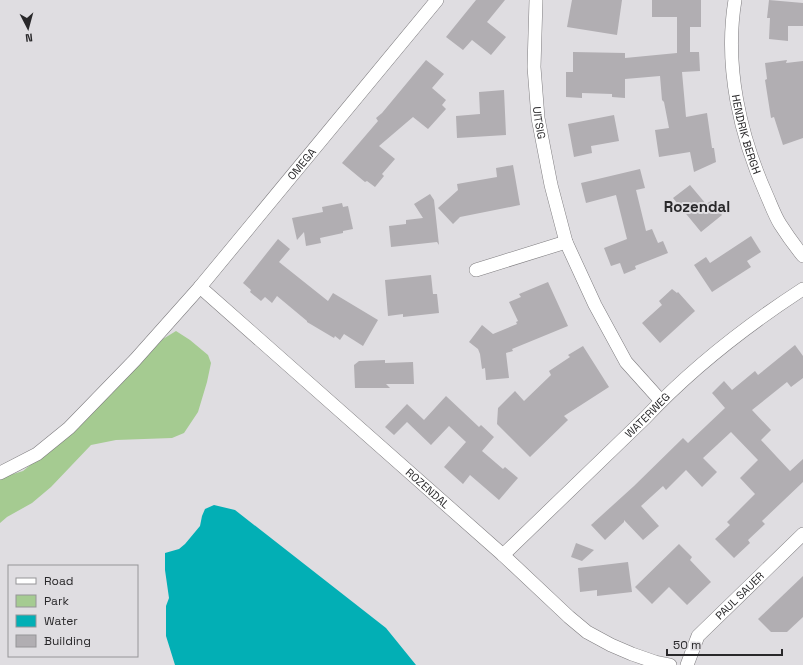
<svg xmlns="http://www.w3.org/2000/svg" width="803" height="665" viewBox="0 0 803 665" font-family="'Space Grotesk',sans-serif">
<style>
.green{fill:#a5cb91}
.water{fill:#02afb5}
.building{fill:#b1aeb2}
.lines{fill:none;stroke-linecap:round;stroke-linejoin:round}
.street-casing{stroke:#7e7c7f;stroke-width:14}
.street{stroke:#fff;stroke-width:13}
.labels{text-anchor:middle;stroke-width:4;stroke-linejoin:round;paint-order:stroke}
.street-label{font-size:11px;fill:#29282a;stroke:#dfdde1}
.district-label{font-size:15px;font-weight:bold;fill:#29282a;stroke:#dfdde1}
</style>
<rect width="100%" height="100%" fill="#dfdde1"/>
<polygon class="green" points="176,331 190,340 208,355 211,363 207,382 198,412 184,433 172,438 116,440 91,445 51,487 32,503 7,517 0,523 0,478 23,471 85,420 163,339"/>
<polygon class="water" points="214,505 235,510 386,628 416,665 175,665 166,636 166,606 169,598 165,570 165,553 179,549 185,544 200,526 202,516 205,509"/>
<g class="building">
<polygon points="476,0 505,0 487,22 506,37 491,55 472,40 463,50 446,37"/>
<polygon points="572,0 622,0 617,35 567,27"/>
<polygon points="652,0 701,0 701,27 690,27 690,52 699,52 700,71 682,72 686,117 707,113 712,148 714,148 716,162 694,172 690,152 659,157 655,130 669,128 664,102 662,100 660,76 625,79 625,98 612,97 612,94 582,93 582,98 566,97 566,72 573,72 573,52 625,53 625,58 677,53 677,17 652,17"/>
<polygon points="769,0 803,3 803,26 788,26 788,41 769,39 770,18 767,18"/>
<polygon points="426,60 444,74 432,88 446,100 442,105 446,109 428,129 413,117 379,146 395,159 382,174 384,176 375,187 367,181 365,182 342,163 378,121 376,118 382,113"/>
<polygon points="787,60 786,63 803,61 803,138 783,145 774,117 771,118 765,80 767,79 765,63"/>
<polygon points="504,90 506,135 457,138 456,116 480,114 479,92"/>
<polygon points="614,115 619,141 591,146 592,153 574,157 568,124"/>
<polygon points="513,165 520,205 460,217 453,224 438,208 458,190 457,184 497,177 496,168"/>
<polygon points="640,169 645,188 636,190 646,231 652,229 658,243 663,241 668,253 635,266 636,269 624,274 620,263 611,266 604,248 627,239 616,195 586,203 581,183"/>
<polygon points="690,185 706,204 711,201 722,215 701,232 673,198"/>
<polygon points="430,194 434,200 439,245 437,242 391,247 389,226 406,224 406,220 423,218 414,204"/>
<polygon points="342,203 343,207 348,206 353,229 343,231 343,233 320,238 321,243 306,246 304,232 297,240 292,218 323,212 322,207"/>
<polygon points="751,236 761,252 747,261 751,267 712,292 694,265 706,257 710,263"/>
<polygon points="278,239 290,249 279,262 328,301 333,293 378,320 363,346 344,334 340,340 335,336 334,338 307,322 307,321 277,296 272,303 265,297 261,301 250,292 251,290 243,283"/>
<polygon points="431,275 433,294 437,294 439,313 403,317 403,314 388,316 385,280"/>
<polygon points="548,282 568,326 512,349 513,351 506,353 509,378 486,380 485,368 482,369 480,354 478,349 469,342 482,325 493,334 517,324 516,322 518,321 509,302 521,297 519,294"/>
<polygon points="672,289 677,293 678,292 695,311 660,343 642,323 662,305 659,301"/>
<polygon points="795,345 803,356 803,378 791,387 787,382 752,410 771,430 761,440 790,471 803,459 803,482 762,521 765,524 748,540 750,543 734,558 715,539 730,525 727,522 755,494 740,478 758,460 731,432 703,458 717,472 702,487 686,470 666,490 663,486 641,506 659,526 643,540 624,520 624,522 605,540 591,525 634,486 683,438 688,443 725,408 712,393 724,381 732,390 755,371 758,375"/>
<polygon points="583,346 609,387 564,416 568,420 530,457 497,424 498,408 515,391 524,401 551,375 549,371 570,357 568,355"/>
<polygon points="385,360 385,363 413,362 414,384 386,384 390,388 355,388 354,365 359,361"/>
<polygon points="446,396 479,427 481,425 494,437 482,451 503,469 505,467 518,478 499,500 470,475 463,484 444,467 466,442 449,426 431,445 407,422 394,435 385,427 407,404 424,420"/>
<polygon points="576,543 594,550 582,561 571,557"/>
<polygon points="679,544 692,557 690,560 711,582 687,605 669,587 652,604 635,587"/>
<polygon points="628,562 632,592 597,596 597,590 580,592 578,568"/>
<polygon points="803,576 803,617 787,632 771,632 758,619"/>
</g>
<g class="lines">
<defs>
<g id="street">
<path id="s1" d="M536,0L534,67L538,118L551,185L566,242L595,305L626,362L661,401"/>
<path id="s2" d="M735,0C724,66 740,136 767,196C771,205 775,216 780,224C787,235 795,246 803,256"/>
<polyline points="476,270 566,242"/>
<path id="s3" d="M200,287L503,555L569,617L587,632L611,645L632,654L655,662L670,665"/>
<path id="s4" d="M0,473L37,454L69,428L135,360L200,287L437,0"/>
<path id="s5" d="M503,555L645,418C692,368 746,326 803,289"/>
<path id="s6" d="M687,665L698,636L803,534"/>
</g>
</defs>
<use href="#street" class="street-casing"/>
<use href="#street" class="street"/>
</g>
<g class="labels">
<g class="street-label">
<text dy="4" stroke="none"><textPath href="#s1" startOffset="123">UITSIG</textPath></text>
<text dy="4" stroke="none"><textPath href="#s2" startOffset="136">HENDRIK BERGH</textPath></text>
<text dy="4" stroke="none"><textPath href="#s4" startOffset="435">OMEGA</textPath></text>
<text dy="4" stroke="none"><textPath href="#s5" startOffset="201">WATERWEG</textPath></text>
<text dy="4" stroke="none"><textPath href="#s3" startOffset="304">ROZENDAL</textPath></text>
<text dy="4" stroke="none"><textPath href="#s6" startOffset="89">PAUL SAUER</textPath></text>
</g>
<g class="district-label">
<text x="697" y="212">Rozendal</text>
</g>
</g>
<rect x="8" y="565" width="130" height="92" fill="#dfdde1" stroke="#969598"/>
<rect x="16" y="578" width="20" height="6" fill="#ffffff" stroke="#969598"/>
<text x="44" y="585" font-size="12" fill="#29282a">Road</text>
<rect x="16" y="595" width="20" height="12" fill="#a5cb91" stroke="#969598"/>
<text x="44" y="605" font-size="12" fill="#29282a">Park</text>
<rect x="16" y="615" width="20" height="12" fill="#02afb5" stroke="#969598"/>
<text x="44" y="625" font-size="12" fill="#29282a">Water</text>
<rect x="16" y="635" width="20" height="12" fill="#b1aeb2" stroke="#969598"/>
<text x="44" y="645" font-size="12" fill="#29282a">Building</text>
<g transform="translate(28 28) rotate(174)" stroke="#dfdde1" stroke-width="3" paint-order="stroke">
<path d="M0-3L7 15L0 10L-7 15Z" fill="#29282a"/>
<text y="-6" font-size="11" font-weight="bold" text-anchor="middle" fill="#29282a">N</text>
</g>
<path d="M667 649v6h115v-6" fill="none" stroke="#29282a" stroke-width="2"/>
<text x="673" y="649" font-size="12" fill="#29282a" stroke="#dfdde1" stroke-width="3" paint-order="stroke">50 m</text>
</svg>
